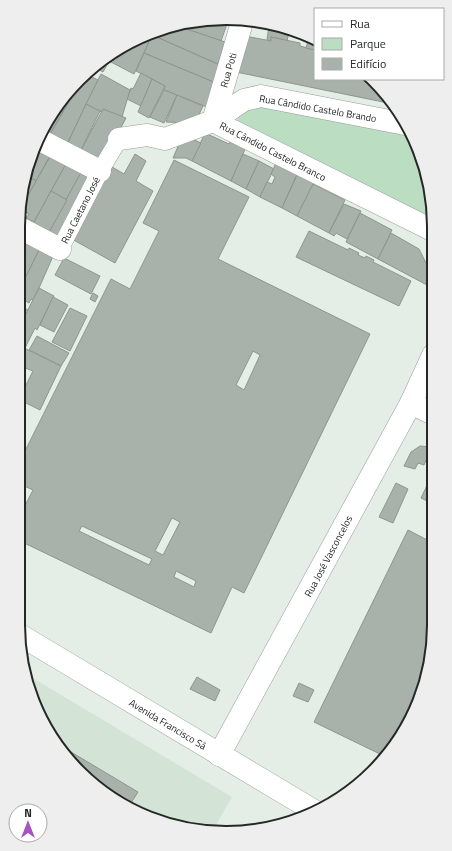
<svg xmlns="http://www.w3.org/2000/svg" width="452" height="851" viewBox="0 0 452 851" font-family="'Titillium Web',sans-serif">
<style>
.built{fill:#d3e3d6}
.green{fill:#bbddc1}
.building{fill:#a9b2aa;stroke:#8d968e;fill-rule:evenodd}
.lines{fill:none;stroke-linecap:round;stroke-linejoin:round}
.lane-casing{stroke:#969f97;stroke-width:18}
.street-casing{stroke:#969f97;stroke-width:23}
.secondary-casing{stroke:#969f97;stroke-width:23}
.lane{stroke:#fff;stroke-width:17}
.street{stroke:#fff;stroke-width:22}
.secondary{stroke:#fff;stroke-width:22}
.labels{text-anchor:middle;stroke-width:4;stroke-linejoin:round;paint-order:stroke}
.street-label{font-size:10px;fill:#252926;stroke:#fff}
.rim{fill:none;stroke:#252926;stroke-width:2}
</style>
<rect width="100%" height="100%" fill="#e4eee6"/>
<polygon class="built" points="26,674 232,797 213,830 172,826 111,798 61,752 29,692"/>
<path class="green" d="M253,98L408,129C425,158 432,190 432,224L236,121Z"/>
<g class="building">
<polygon points="226,20 228,21 221,41 178,26"/>
<polygon points="178,26 225,42 218,64 152,35 159,29"/>
<polygon points="269,26 289,32 287,41 271,37 271,41 267,40"/>
<polygon points="154,32 134,74 109,61 103,72 94,67"/>
<polygon points="152,35 222,66 216,83 144,53"/>
<polygon points="245,36 271,41 271,37 300,43 300,46 315,50 315,79 372,79 393,104 236,72"/>
<polygon points="309,37 315,39 315,50 306,48"/>
<polygon points="144,53 216,83 207,107 164,90 165,86 136,71"/>
<polygon points="141,73 152,79 141,106 127,99 131,88 133,89"/>
<polygon points="86,74 98,80 67,144 50,134"/>
<polygon points="101,74 130,90 122,117 103,109 101,112 86,104"/>
<polygon points="152,79 165,86 149,118 138,112"/>
<polygon points="81,80 50,134 43,130"/>
<polygon points="164,90 177,95 164,123 150,117"/>
<polygon points="177,95 203,106 195,123 166,122"/>
<polygon points="86,104 100,111 79,154 66,147"/>
<polygon points="103,109 126,118 100,167 79,154"/>
<polygon points="205,133 229,144 231,140 246,147 231,181 192,161"/>
<polygon points="183,135 201,143 192,161 186,158 173,158"/>
<polygon points="37,145 51,154 36,181 28,176"/>
<polygon points="135,154 146,161 136,181 153,191 115,263 70,238 107,164 124,174"/>
<polygon points="243,154 259,161 246,189 231,181"/>
<polygon points="51,155 66,164 34,222 26,218 29,214 20,209"/>
<path d="M174,160L249,197L218,259L370,334L244,593L232,587L211,633L18,540V519L33,490L18,483V465L111,279L130,289L159,231L143,223ZM253,351L260,355L244,390L236,385ZM172,518L180,522L163,555L155,551ZM82,526L152,559L149,565L79,531ZM176,571L196,581L194,587L174,577Z"/>
<polygon points="259,161 274,169 260,197 246,189"/>
<polygon points="276,163 297,174 282,208 260,197 267,182 272,184 275,177 271,174"/>
<polygon points="66,164 81,173 67,200 51,191"/>
<polygon points="84,167 96,174 62,241 47,234"/>
<polygon points="298,173 315,181 297,216 282,208"/>
<polygon points="28,176 36,181 18,213"/>
<polygon points="313,184 345,200 329,233 297,216"/>
<polygon points="51,191 67,200 48,234 32,226"/>
<polygon points="344,204 361,211 347,239 336,233 334,236 329,233"/>
<polygon points="360,213 392,230 378,259 346,242"/>
<polygon points="18,231 27,235 18,252"/>
<polygon points="309,231 348,250 349,248 359,253 358,255 365,258 366,256 374,260 373,262 411,281 399,306 296,257"/>
<polygon points="391,233 419,249 429,269 427,273 431,276 427,285 378,259"/>
<polygon points="24,240 40,248 18,293 18,252"/>
<polygon points="40,248 54,254 39,288 33,300 31,299 29,303 18,297 18,293"/>
<polygon points="64,258 100,276 91,294 55,275"/>
<polygon points="39,288 54,296 37,330 35,328 25,348 18,345 18,329"/>
<polygon points="93,293 98,296 95,302 90,299"/>
<polygon points="53,297 68,305 54,332 40,325"/>
<polygon points="18,305 28,310 18,329"/>
<polygon points="70,308 87,316 70,351 52,342"/>
<polygon points="37,336 69,353 61,366 29,350"/>
<polygon points="18,345 61,366 40,410 18,399 18,394 21,395 33,371 20,366 18,370"/>
<polygon points="18,373 22,374 18,383"/>
<polygon points="420,446 432,447 424,465 418,463 415,469 404,466 411,452"/>
<polygon points="430,479 433,481 433,504 421,498"/>
<polygon points="396,483 408,489 393,523 379,517"/>
<polygon points="408,530 433,543 434,638 412,717 384,756 314,722"/>
<polygon points="197,677 220,690 215,701 190,689"/>
<polygon points="299,683 314,690 308,702 293,696"/>
<polygon points="56,743 138,792 129,806 111,798 61,752"/>
</g>
<g class="lines">
<defs>
<polyline id="lane" points="60,249 100,171 119,139"/>
<g id="street">
<polyline points="213,121 432,230"/>
<polyline points="213,121 243,19"/>
<polyline points="38,139 100,171"/>
<polyline points="119,139 147,135 165,139 213,121 244,100 261,96 405,124"/>
<polyline points="18,227 60,249"/>
<polyline points="411,403 433,414"/>
<polyline points="219,755 411,403 433,355"/>
</g>
<polyline id="secondary" points="20,635 316,812"/>
</defs>
<use href="#lane" class="lane-casing"/>
<use href="#street" class="street-casing"/>
<use href="#secondary" class="secondary-casing"/>
<use href="#lane" class="lane"/>
<use href="#street" class="street"/>
<use href="#secondary" class="secondary"/>
</g>
<g class="labels">
<g class="street-label">
<text transform="translate(228 70) rotate(-74)" y="4">Rua Poti</text>
<text transform="translate(318 108) rotate(10)" y="4">Rua Cândido Castelo Brando</text>
<text transform="translate(273 151) rotate(27)" y="4">Rua Cândido Castelo Branco</text>
<text transform="translate(80 210) rotate(-63)" y="4">Rua Caetano José</text>
<text transform="translate(328 556) rotate(-62)" y="4">Rua José Vasconcelos</text>
<text transform="translate(168 724) rotate(31)" y="4">Avenida Francisco Sá</text>
</g>
</g>
<path d="M0 0H452V851H0ZM226 25H226A201 201 0 0 1 427 226V625A201 201 0 0 1 226 826H226A201 201 0 0 1 25 625V226A201 201 0 0 1 226 25Z" fill="#eee" fill-rule="evenodd"/>
<path class="rim" d="M226 25H226A201 201 0 0 1 427 226V625A201 201 0 0 1 226 826H226A201 201 0 0 1 25 625V226A201 201 0 0 1 226 25Z"/>
<rect x="314" y="8" width="130" height="72" fill="#ffffff" stroke="#a8a9a8"/>
<rect x="322" y="21" width="20" height="6" fill="#ffffff" stroke="#a8a9a8"/>
<text x="350" y="28" font-size="12" fill="#252926">Rua</text>
<rect x="322" y="38" width="20" height="12" fill="#bbddc1" stroke="#a8a9a8"/>
<text x="350" y="48" font-size="12" fill="#252926">Parque</text>
<rect x="322" y="58" width="20" height="12" fill="#a9b2aa" stroke="#a8a9a8"/>
<text x="350" y="68" font-size="12" fill="#252926">Edifício</text>
<g transform="translate(28 823)"><circle r="19" fill="#ffffff" stroke="#a8a9a8"/>
<path d="M0-3L7 15L0 10L-7 15Z" fill="#a753c2"/>
<text y="-6" font-size="11" font-weight="bold" text-anchor="middle" fill="#252926">N</text>
</g>
</svg>
